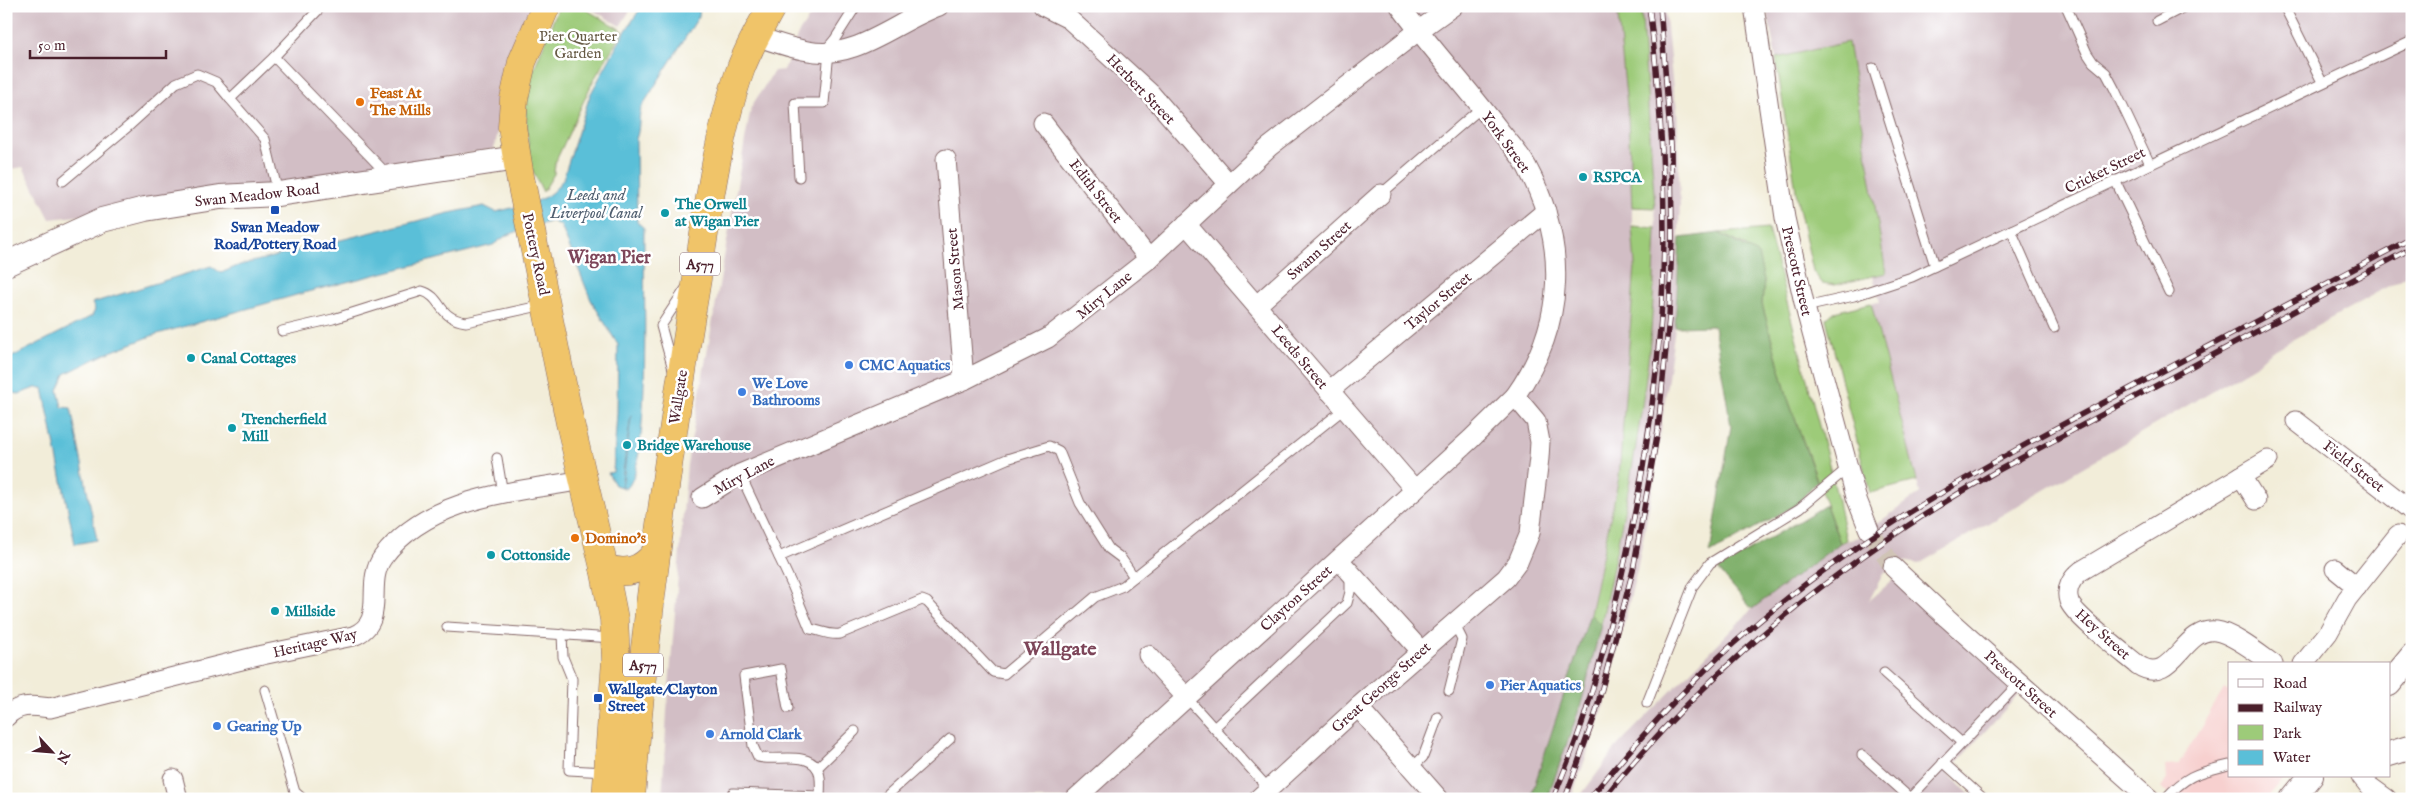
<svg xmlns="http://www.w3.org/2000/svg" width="2418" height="805" viewBox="0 0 2418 805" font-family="'IM FELL English',serif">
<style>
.built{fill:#f7d0cf}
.industrial{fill:#d2bec5;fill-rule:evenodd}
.green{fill:#9dcb79;stroke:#747552}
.forest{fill:#7eaf69;stroke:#64674a}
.water{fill:#5abfd8;stroke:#526f82}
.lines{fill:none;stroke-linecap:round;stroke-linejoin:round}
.minor-tunnel{stroke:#d0c4b6;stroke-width:19;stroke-dasharray:19 9;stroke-linecap:butt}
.service-casing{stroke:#856768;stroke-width:11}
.minor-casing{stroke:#856768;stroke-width:21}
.tertiary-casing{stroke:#856768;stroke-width:26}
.trunk-casing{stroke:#856768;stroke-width:29}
.service{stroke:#fff;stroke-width:9}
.minor{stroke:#fff;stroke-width:19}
.tertiary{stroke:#fff;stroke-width:24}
.trunk{stroke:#f0c469;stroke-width:28}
.rail-casing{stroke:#4a1f2b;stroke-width:5.5}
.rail{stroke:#fff;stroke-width:4;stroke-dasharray:11;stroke-linecap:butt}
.food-dot{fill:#e8710a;stroke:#fff;stroke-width:2}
.culture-dot{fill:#0f9aa8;stroke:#fff;stroke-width:2}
.transit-dot{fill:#1a4fb4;stroke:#fff;stroke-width:2}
.shop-dot{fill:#3f7fe0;stroke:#fff;stroke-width:2}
.labels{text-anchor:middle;stroke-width:5;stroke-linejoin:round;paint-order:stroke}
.shield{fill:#fff;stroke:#80626b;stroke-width:1}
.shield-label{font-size:14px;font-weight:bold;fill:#4a1f2b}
.park-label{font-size:15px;fill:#675b46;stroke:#fff}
.street-label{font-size:15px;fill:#4a1f2b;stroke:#fff}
.food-label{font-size:15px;font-weight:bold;fill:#c56008;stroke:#fff;text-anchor:start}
.culture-label{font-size:15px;font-weight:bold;fill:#0d838f;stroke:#fff;text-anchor:start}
.transit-label{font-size:15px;font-weight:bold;fill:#164399;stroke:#fff}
.shop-label{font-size:15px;font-weight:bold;fill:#366cbe;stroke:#fff;text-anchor:start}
.water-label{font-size:16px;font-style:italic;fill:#505f70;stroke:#fff}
.quarter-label{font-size:18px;font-weight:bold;fill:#7d4559;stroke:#fff}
.district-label{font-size:20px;font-weight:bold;fill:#7d4559;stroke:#fff}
</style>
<rect width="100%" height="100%" fill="#fff"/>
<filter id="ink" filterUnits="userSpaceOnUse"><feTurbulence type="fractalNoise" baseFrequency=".02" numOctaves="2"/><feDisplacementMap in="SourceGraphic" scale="10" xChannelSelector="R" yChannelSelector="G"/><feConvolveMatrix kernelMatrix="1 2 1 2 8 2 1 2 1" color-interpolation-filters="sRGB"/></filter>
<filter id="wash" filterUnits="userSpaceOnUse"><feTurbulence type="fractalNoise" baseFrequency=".0096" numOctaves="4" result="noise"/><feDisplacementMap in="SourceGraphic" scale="20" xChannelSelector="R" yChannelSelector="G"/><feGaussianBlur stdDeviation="1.12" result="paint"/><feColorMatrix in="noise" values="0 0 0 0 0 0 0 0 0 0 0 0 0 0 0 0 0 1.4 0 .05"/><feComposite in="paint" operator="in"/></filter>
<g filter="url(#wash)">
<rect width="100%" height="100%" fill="#f2edd9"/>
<polygon class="built" points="2224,688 2229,691 2229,776 2286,776 2266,799 2173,799 2161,787 2166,781 2165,766 2179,765"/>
<g class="industrial">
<polygon points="6,6 534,6 518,47 494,149 114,212 50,219 23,167 6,170"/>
<polygon points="586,6 633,6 620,26"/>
<path d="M817,6H1665L1673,90L1677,107L1680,204L1675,327L1654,481L1637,570L1603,709L1571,799H662L667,711L687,464L751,107L774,71L784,70L798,34ZM1632,208H1655L1656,228L1632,226Z"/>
<polygon points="1766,6 2412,6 2412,273 2269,353 2256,365 1919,564 1903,561 1883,574 1869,601 1897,576 2019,694 1947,773 1975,799 1578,799 1618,745 1752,609 1840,543 1858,537 1920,493 1871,303 1880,302 1873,276 1886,273 1847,42 1776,58"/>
</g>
<g class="green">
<polygon points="559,6 580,6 623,31 593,81 555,163 554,174 543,192 530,165 524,94"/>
<polygon points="1617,6 1641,6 1655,208 1632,207 1628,116"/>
<polygon points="1848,42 1886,273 1835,285 1822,283 1813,271 1798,204 1776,58"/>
<path d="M1632,226L1656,228C1654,277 1653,327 1646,376C1636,460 1618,542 1601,625L1590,614L1619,477L1635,265Z"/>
<polygon points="1768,229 1835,487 1846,540 1840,543 1788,399 1762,304 1764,280 1746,246 1719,233"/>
<polygon points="1871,303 1917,481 1870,493 1826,319 1834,312"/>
</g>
<g class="forest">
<polygon points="1719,233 1758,254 1764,280 1762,304 1788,399 1817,481 1796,505 1710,553 1731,426 1714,326 1675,327 1680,238"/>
<polygon points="1826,505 1840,543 1752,609 1718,569"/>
<polygon points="1590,614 1601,625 1581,704 1547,799 1530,799"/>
</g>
<path class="water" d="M642,6H700L699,16L641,108C638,119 640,129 636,139L637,222L644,228C643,271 652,465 627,488H622L631,416L621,487L615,485L608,473L613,472L617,413L618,345L591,300L561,226L552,221L507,235L493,245L307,292L154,335L105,354L65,374L58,390L62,407L71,408L97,540L75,544L43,388H35L19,394L6,392L8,359L92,316L95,310L92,303L211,266L221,273L240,265L449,213L484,206L496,212C524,204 547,205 563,179L590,95L623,35Z"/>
</g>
<g filter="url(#ink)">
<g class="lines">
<polyline class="minor-tunnel" points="1869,530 1893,567"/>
<defs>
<g id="service">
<polyline points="899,6 916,17"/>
<polyline points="2066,6 2087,53 2093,62 2106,73 2115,90 2150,164"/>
<polyline points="2284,6 2322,82"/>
<polyline points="2157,21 2186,6"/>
<polyline points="825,51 835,39 856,6"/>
<polyline points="274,57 322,6"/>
<polyline points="1873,68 1935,266"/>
<polyline points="799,177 795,103 824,103 829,52"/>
<polyline points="2115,180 2169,292"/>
<polyline points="63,181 130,125 176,83 197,74 216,82 230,99"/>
<polyline points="278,193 265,139 230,99 274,57 387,174"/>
<polyline points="1381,194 1482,107"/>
<polyline points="2011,230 2054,328"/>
<polyline points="1805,307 1854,296 1912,277 2412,41"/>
<path d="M282,331L333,319L422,291C443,297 437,318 466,322L544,305"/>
<polyline points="673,369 661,326 686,288"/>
<polyline points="497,458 503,494"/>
<path d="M740,474L792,585L810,629C820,630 829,636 840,634L922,600L927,602L993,672L1004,674L1095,597L1123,586L1344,409"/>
<polyline points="779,557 1007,459 1049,446 1059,451 1080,503 1109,549 1121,558 1134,577"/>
<polyline points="447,627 613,638"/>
<polyline points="562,634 563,657 572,679 569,770 606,772"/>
<polyline points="1884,673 1962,743"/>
<polyline points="265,690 295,792 303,799"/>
<polyline points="1449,691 1462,639 1454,623"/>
<polyline points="1187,698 1269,789"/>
<polyline points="1647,703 1693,586 1710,563 1800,508 1849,467"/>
<path d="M788,708L781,669L744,676L753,746L758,757C774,762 806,751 817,768C822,775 820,790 820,799"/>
<polyline points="1214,728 1347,603 1350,592 1350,574"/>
<polyline points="1862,755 1910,798"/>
<polyline points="1943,762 1984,799"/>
<polyline points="817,768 855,731"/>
<polyline points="1412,768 1423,757 1438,717"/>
<polyline points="733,793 820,796"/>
<polyline points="883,799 950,739"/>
<polyline points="1909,799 2020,682"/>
<path d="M2165,799C2187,774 2198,773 2229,765"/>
</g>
<g id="minor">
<polyline points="1043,6 1069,19 1150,93 1229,184"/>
<polyline points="1754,6 1785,218 1805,307 1856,497 1869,530"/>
<path d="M756,36C773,42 790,48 808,51C856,61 896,21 939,6"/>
<polyline points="1043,123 1149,259"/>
<polyline points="946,159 964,380"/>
<polyline points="1186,224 1415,490"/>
<polyline points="1257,305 1381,194"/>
<polyline points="1329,391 1546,211"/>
<polyline points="2296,421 2412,511"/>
<path d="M2268,460L2081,571C2072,578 2065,589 2069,601C2073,615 2125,654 2138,665C2173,688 2182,626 2216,631C2232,633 2259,654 2273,664"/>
<polyline points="2241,476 2256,500"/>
<polyline points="702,498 740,474 964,380 1048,338 1149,259 1269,147 1418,31 1453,6"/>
<polyline points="1339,560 1421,651"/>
<polyline points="1893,567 1947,618 2150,799"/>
<polyline points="2335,569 2357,587"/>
<polyline points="1148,655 1187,698"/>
<polyline points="2303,664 2328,633 2347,599 2398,535"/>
<polyline points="1358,707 1439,799"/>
<path d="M6,717C19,703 33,706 50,708L262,655L353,636C389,622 363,584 383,557C429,496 515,492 584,480"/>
<polyline points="2361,776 2369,786 2387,799"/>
<polyline points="173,779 178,799"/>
<polyline points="1075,799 1471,439 1515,396"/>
<path d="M1258,799L1358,707L1506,578L1518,562L1530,533L1539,458L1540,442L1536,421L1515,396C1566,324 1568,244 1527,167C1520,154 1509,142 1500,131C1468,88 1431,49 1400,6"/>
</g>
<g id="tertiary">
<polyline points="6,264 102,220 145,209 220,197 278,194 516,158"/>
<polyline points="2389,684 2412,656"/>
<polyline points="2389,754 2412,747"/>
<polyline points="2292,799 2311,776"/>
</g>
<g id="trunk">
<polyline points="546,6 522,62 514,99 512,127 520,177 570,423 604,568 614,619 616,660 606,799"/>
<path d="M604,568C625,575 641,572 655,554"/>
<path d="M631,799C643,636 665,476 691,315C705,236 714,144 741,68C749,47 761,26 772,6"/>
</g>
</defs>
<use href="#service" class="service-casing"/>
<use href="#minor" class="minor-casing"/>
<use href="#tertiary" class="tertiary-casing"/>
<use href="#trunk" class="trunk-casing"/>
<use href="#service" class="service"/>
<use href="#minor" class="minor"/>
<use href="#tertiary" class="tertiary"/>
<use href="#trunk" class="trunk"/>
<defs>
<g id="rail">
<path d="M1553,799C1565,769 1578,738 1587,708C1625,581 1651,450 1661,318C1668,214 1662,109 1649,6"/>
<polyline points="1565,799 1595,715 1633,570 1658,430 1669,318 1672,237 1671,145 1660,6"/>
<path d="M1589,799C1634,744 1681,691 1733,644C1851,537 1991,462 2131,388C2225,338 2318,288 2412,238"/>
<path d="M1603,799C1713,662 1845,558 1997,471L2412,248"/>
</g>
</defs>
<use href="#rail" class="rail-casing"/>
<use href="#rail" class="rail"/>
</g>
</g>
<g class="food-dot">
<circle cx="360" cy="102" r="5"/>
<circle cx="575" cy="538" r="5"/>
</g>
<g class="culture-dot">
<circle cx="1583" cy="177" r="5"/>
<circle cx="665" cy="213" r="5"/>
<circle cx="191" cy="358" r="5"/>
<circle cx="232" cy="428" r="5"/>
<circle cx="627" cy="445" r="5"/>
<circle cx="491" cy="555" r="5"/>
<circle cx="275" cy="611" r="5"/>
</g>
<g class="transit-dot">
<rect x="270" y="205" width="10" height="10" rx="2.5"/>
<rect x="593" y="693" width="10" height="10" rx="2.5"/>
</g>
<g class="shop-dot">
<circle cx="849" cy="365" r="5"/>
<circle cx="742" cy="392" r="5"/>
<circle cx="1490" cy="685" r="5"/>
<circle cx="217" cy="726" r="5"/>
<circle cx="710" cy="734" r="5"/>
</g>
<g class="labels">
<g class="shield">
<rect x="680" y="252.5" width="40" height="23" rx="4"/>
<rect x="623" y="653.5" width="40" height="23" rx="4"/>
</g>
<g class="shield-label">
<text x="700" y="269">A577</text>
<text x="643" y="670">A577</text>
</g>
<g class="park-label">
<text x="578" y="41">Pier Quarter<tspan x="578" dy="17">Garden</tspan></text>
</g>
<g class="street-label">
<text transform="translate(1141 89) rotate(46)" y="5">Herbert Street</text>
<text transform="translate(1506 142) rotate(54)" y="5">York Street</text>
<text transform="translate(2105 170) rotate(-26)" y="5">Cricket Street</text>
<text transform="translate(1096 191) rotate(52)" y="5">Edith Street</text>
<text transform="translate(257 195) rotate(-6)" y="5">Swan Meadow Road</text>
<text transform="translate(1319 250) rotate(-42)" y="5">Swann Street</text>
<text transform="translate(536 254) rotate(78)" y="5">Pottery Road</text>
<text transform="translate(955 269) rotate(-95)" y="5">Mason Street</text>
<text transform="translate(1797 271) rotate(77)" y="5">Prescott Street</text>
<text transform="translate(1104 295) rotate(-39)" y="5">Miry Lane</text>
<text transform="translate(1438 301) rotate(-40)" y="5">Taylor Street</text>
<text transform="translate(1300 357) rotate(50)" y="5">Leeds Street</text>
<text transform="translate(678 397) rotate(-81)" y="5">Wallgate</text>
<text transform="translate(2354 466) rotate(38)" y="5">Field Street</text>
<text transform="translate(744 475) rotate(-28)" y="5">Miry Lane</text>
<text transform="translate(1296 598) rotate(-42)" y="5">Clayton Street</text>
<text transform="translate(2103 634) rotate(42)" y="5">Hey Street</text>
<text transform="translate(315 643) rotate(-13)" y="5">Heritage Way</text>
<text transform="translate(2021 684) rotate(42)" y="5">Prescott Street</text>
<text transform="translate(1381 687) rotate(-42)" y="5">Great George Street</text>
</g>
<g class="food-label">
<text x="370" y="98">Feast At<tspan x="370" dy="17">The Mills</tspan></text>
<text x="585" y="543">Domino's</text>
</g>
<g class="culture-label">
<text x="1593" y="182">RSPCA</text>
<text x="675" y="209">The Orwell<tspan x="675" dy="17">at Wigan Pier</tspan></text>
<text x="201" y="363">Canal Cottages</text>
<text x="242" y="424">Trencherfield<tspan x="242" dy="17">Mill</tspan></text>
<text x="637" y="450">Bridge Warehouse</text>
<text x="501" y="560">Cottonside</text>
<text x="285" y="616">Millside</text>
</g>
<g class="transit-label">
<text x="275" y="232">Swan Meadow<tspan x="275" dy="17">Road/Pottery Road</tspan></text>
<text x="608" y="694" text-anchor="start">Wallgate/Clayton<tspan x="608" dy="17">Street</tspan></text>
</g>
<g class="shop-label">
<text x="859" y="370">CMC Aquatics</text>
<text x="752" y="388">We Love<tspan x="752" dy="17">Bathrooms</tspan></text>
<text x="1500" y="690">Pier Aquatics</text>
<text x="227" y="731">Gearing Up</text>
<text x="720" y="739">Arnold Clark</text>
</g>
<g class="water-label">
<text x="596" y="200">Leeds and<tspan x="596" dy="18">Liverpool Canal</tspan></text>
</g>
<g class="quarter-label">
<text x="609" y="263">Wigan Pier</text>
</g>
<g class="district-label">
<text x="1060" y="655">Wallgate</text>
</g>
</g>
<rect width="2418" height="805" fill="none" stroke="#fff" stroke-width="25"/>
<rect x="2228" y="662" width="162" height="115" fill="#ffffff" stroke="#b7a5aa"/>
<rect x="2238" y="679" width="25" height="8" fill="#ffffff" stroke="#b7a5aa"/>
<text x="2273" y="688" font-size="15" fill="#4a1f2b">Road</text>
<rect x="2238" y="704" width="25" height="8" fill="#4a1f2b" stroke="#b7a5aa"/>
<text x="2273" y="712" font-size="15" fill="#4a1f2b">Railway</text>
<rect x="2238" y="725" width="25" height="15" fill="#9dcb79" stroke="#b7a5aa"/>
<text x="2273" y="738" font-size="15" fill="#4a1f2b">Park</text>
<rect x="2238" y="750" width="25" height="15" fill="#5abfd8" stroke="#b7a5aa"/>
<text x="2273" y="762" font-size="15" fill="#4a1f2b">Water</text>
<g transform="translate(52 752) rotate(116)" stroke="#ffffff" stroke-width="4" paint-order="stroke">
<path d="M0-4L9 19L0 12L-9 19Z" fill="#4a1f2b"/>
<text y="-8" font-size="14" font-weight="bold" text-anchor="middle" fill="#4a1f2b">N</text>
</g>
<path d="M30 50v8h136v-8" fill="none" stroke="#4a1f2b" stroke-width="2.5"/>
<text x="38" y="50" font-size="15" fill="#4a1f2b" stroke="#ffffff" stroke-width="4" paint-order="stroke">50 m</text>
</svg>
